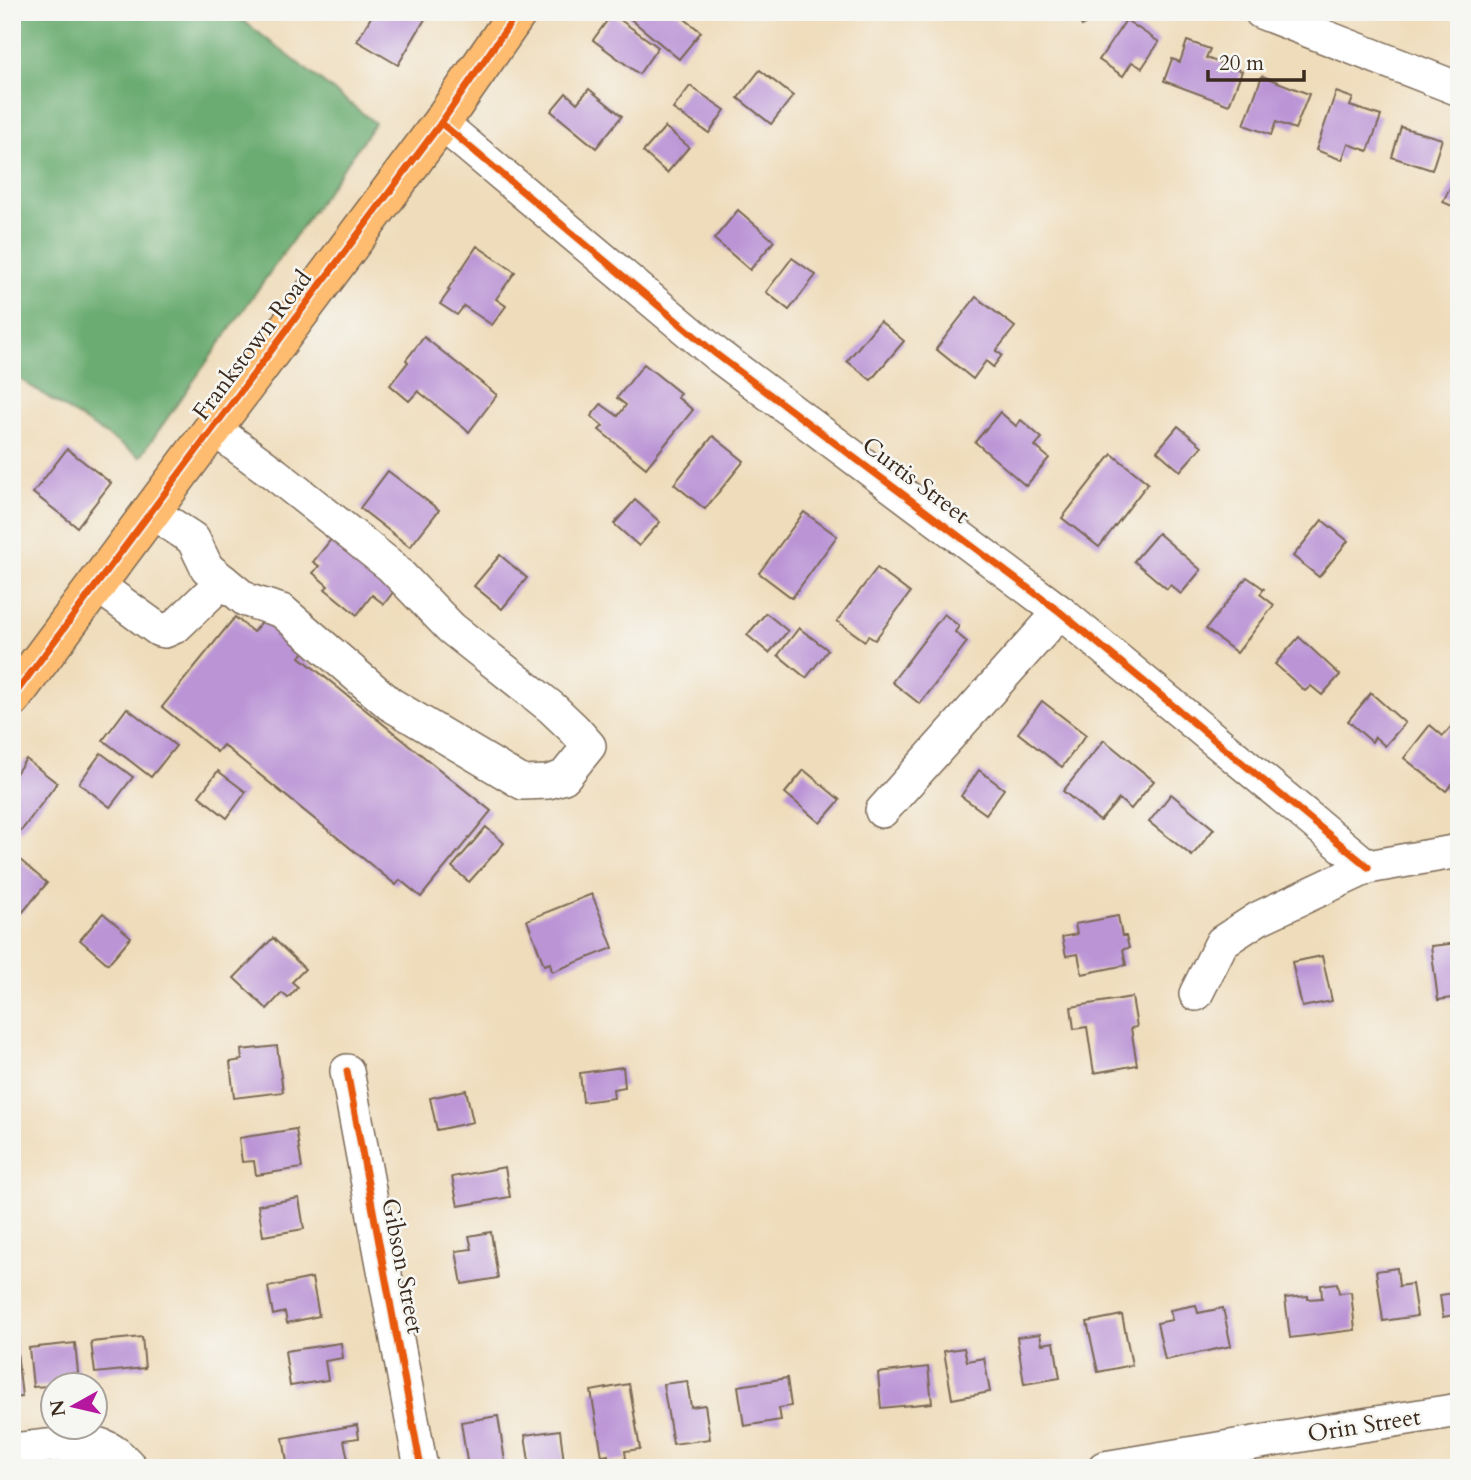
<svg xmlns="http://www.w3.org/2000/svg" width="1471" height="1480" viewBox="0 0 1471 1480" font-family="Cardo,serif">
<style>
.forest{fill:#6aac71;stroke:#526b48;stroke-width:2}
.building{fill:#bb94d6}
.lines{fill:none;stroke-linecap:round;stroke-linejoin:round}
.minor-casing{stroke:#7a6855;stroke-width:36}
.major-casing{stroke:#7a6855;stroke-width:41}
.minor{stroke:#fff;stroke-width:33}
.major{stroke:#fdbc70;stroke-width:38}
.cycleway-casing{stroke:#f6f6f2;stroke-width:11}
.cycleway{stroke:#e8590c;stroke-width:7}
.labels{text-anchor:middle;stroke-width:5;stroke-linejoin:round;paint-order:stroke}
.street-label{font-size:24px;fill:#3b2a1e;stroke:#f6f6f2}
</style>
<rect width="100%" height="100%" fill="#f6f6f2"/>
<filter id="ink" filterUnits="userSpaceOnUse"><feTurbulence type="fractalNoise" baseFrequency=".0143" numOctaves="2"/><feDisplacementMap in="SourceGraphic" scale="14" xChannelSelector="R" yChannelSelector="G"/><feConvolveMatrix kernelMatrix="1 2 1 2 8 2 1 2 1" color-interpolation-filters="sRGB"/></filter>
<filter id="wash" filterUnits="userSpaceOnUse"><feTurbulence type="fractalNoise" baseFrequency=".00686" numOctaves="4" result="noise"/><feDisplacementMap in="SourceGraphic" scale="28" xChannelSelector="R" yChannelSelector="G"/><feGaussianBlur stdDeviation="1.57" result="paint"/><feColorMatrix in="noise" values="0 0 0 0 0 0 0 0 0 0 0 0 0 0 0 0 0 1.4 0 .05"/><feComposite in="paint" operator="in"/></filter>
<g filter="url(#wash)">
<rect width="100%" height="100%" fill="#efdcba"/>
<polygon class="forest" points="12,12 232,12 375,123 140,457 12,374"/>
<g id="blocks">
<g class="building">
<polygon points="374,12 403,14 404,12 425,12 428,14 398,65 357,41"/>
<polygon points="622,12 676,12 701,32 679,59"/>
<polygon points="1073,12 1101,12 1082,26"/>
<polygon points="612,14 658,47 639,74 593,40"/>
<polygon points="1126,20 1159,42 1142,68 1132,62 1123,76 1099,60"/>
<polygon points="1187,41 1210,49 1206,58 1242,71 1229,105 1164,81 1172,59 1180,62"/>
<polygon points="760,70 793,96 771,124 738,98"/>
<polygon points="1262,76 1309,94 1295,129 1276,122 1271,135 1244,125"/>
<polygon points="690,86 725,110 709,133 673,109"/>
<polygon points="589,89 622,116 596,148 551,111 566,93 577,103"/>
<polygon points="1336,92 1353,98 1350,106 1381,116 1368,151 1348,144 1342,160 1316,150"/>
<polygon points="665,127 689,147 667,173 643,152"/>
<polygon points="1401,127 1442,139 1432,170 1392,157"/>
<polygon points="1459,169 1459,209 1443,202"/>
<polygon points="738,210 774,241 750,270 714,239"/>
<polygon points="477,246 515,272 496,299 506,306 492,325 464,306 457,315 440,304 450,290 448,289"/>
<polygon points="792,258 816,275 789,310 766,292"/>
<polygon points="976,297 1015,327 996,351 1002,355 993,367 986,361 973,379 936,349"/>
<polygon points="880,321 904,341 871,380 847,361"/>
<polygon points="424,337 497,395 469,432 418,391 409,401 390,385 408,362 406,360"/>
<polygon points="644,364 680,393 677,397 693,410 646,468 599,430 603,426 591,416 601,404 618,416 626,405 617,398"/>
<polygon points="1000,412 1016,426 1021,420 1042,438 1035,446 1049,458 1026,486 975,442"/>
<polygon points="1178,426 1202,446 1180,471 1157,451"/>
<polygon points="713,436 744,461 705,509 674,484"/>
<polygon points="67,449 111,483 77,527 33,493"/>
<polygon points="1112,454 1148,483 1099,547 1062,518"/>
<polygon points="388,471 439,510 410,547 360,508"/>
<polygon points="635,500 660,522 639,546 614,524"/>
<polygon points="804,512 837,536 792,598 759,573"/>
<polygon points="1322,520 1348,541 1319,577 1293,556"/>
<polygon points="1158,533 1201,570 1181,594 1170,585 1167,589 1134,561"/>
<polygon points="333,537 397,587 384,604 372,595 357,615 325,589 328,586 313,573 319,566 313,562"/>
<polygon points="500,555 527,578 502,609 474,586"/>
<polygon points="877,568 910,593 875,640 868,636 865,641 837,621"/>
<polygon points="1247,577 1264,589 1260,594 1274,605 1237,653 1206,629"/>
<polygon points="766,613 788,631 769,653 747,635"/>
<polygon points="944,614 959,626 955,632 967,642 920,704 892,682"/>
<polygon points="267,615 307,648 300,657 491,811 421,897 400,880 396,885 223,745 217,752 162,707 235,617 253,632"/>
<polygon points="799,628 828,650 806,678 778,655"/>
<polygon points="1299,637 1340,675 1322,695 1311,686 1305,691 1275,664"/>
<polygon points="1371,693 1405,723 1385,746 1375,737 1372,742 1348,721"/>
<polygon points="1042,701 1086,735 1062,767 1018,733"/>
<polygon points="127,708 176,746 151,777 103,740"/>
<polygon points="1455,722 1459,725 1459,776 1446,791 1404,758 1430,725 1443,736"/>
<polygon points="1104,740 1154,781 1131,809 1119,799 1100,821 1063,791"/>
<polygon points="101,753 133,777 110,807 79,783"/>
<polygon points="26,759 57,783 21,831 12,824 12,779"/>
<polygon points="804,770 840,800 820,823 785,793"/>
<polygon points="979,770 1004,789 986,814 961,796"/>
<polygon points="218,771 246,792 227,818 199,796"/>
<polygon points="1171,794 1214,829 1192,856 1149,822"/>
<polygon points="486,827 504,843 469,882 452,867"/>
<polygon points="12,853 47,883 22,913 12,905"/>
<polygon points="592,894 613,948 552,972 550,963 544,965 527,920"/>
<polygon points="103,913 131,937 108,964 80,940"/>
<polygon points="1118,916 1122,936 1126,936 1129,948 1123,949 1126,965 1082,974 1078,954 1066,956 1062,937 1077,934 1075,924"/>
<polygon points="273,938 305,969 292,982 298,987 288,998 282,993 267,1009 234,978"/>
<polygon points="1459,943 1459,997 1438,1000 1431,946"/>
<polygon points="1322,956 1332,1001 1302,1007 1292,962"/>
<polygon points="1132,997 1137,1027 1131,1028 1137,1065 1094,1073 1087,1027 1074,1029 1071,1007"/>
<polygon points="277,1046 283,1092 234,1098 230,1062 242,1060 241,1050"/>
<polygon points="623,1067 625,1087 613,1089 614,1098 583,1102 580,1073"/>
<polygon points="466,1090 473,1122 437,1130 430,1098"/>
<polygon points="296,1129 302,1168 256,1175 254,1161 242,1162 239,1138"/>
<polygon points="505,1167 510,1197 458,1206 452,1177"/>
<polygon points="299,1198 304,1229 263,1236 258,1205"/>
<polygon points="491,1232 498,1278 462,1284 456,1251 472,1249 469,1236"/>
<polygon points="1397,1268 1399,1286 1412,1284 1417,1316 1383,1321 1376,1271"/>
<polygon points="312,1278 319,1316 287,1323 285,1312 273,1315 268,1287"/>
<polygon points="1459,1280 1459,1314 1443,1317 1440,1295 1454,1293 1452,1281"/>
<polygon points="1337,1283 1339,1293 1351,1292 1355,1330 1290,1338 1285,1298 1308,1296 1308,1299 1322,1298 1321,1285"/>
<polygon points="1196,1305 1198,1313 1223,1308 1231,1346 1165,1360 1157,1323 1172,1320 1170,1310"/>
<polygon points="1122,1315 1132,1365 1098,1372 1087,1322"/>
<polygon points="12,1324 14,1324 22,1397 12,1398"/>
<polygon points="1040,1334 1042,1344 1054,1342 1060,1378 1024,1384 1017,1337"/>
<polygon points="142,1337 145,1368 95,1373 91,1342"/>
<polygon points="75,1343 78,1373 64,1374 65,1385 33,1387 29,1348"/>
<polygon points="341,1343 343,1358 325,1361 328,1380 290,1386 285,1351"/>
<polygon points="964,1348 967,1361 984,1358 990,1392 952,1399 944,1351"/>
<polygon points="928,1367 932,1403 881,1408 878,1373"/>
<polygon points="787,1378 791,1406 779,1408 781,1420 744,1426 738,1386"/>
<polygon points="687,1381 691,1407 705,1405 710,1439 673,1444 663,1384"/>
<polygon points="629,1384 640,1449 625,1451 626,1459 609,1462 608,1455 602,1456 591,1391"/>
<polygon points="498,1416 506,1468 468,1468 461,1422"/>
<polygon points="357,1425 359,1438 344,1440 349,1465 332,1468 288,1468 283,1438"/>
<polygon points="560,1430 564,1462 547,1464 548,1468 530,1468 525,1435"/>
</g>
</g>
</g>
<g filter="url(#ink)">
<use href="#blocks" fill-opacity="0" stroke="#7a6855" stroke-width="2"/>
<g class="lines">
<defs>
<g id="minor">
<polyline points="1261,12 1459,89"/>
<polyline points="441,123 716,354 1060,612 1368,867"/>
<polyline points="214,429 275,474 391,566 451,628 552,708 574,729 589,746 564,777 548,782 523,783 390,704 282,611 246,600 223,581"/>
<polyline points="97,585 159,630 165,631 176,626 223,581 207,568 193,539 152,512"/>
<polyline points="882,811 1060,612"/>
<polyline points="1196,994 1222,942 1259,918 1368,867 1459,851"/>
<polyline points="347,1071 421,1468"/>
<path d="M12,1450C34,1448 81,1440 100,1445C113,1449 122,1458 131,1468"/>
<polyline points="1104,1468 1344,1428 1459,1410"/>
</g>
<polyline id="major" points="12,698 441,123 518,12"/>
</defs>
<use href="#minor" class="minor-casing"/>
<use href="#major" class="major-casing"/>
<use href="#minor" class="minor"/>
<use href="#major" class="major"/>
<defs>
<g id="cycleway">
<polyline points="441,123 716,354 1060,612 1368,867"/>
<polyline points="12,698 441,123 518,12"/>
<polyline points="347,1071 421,1468"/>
</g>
</defs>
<use href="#cycleway" class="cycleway-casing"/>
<use href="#cycleway" class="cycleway"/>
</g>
</g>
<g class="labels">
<g class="street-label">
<text transform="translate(252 345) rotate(-53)" y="8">Frankstown Road</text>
<text transform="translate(916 480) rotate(37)" y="8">Curtis Street</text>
<text transform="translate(403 1266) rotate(79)" y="8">Gibson Street</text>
<text transform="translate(1364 1425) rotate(-9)" y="8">Orin Street</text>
</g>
</g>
<rect width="1471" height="1480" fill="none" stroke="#f6f6f2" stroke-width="42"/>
<g transform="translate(74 1406) rotate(262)"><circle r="33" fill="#f6f6f2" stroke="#aba49d" stroke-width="2"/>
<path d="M0-5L12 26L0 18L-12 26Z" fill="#b5179e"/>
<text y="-10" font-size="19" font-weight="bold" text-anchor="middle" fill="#3b2a1e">N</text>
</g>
<path d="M1208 70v10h96v-10" fill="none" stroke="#3b2a1e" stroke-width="3.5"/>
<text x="1219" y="70" font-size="21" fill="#3b2a1e" stroke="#f6f6f2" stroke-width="5" paint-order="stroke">20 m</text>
</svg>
